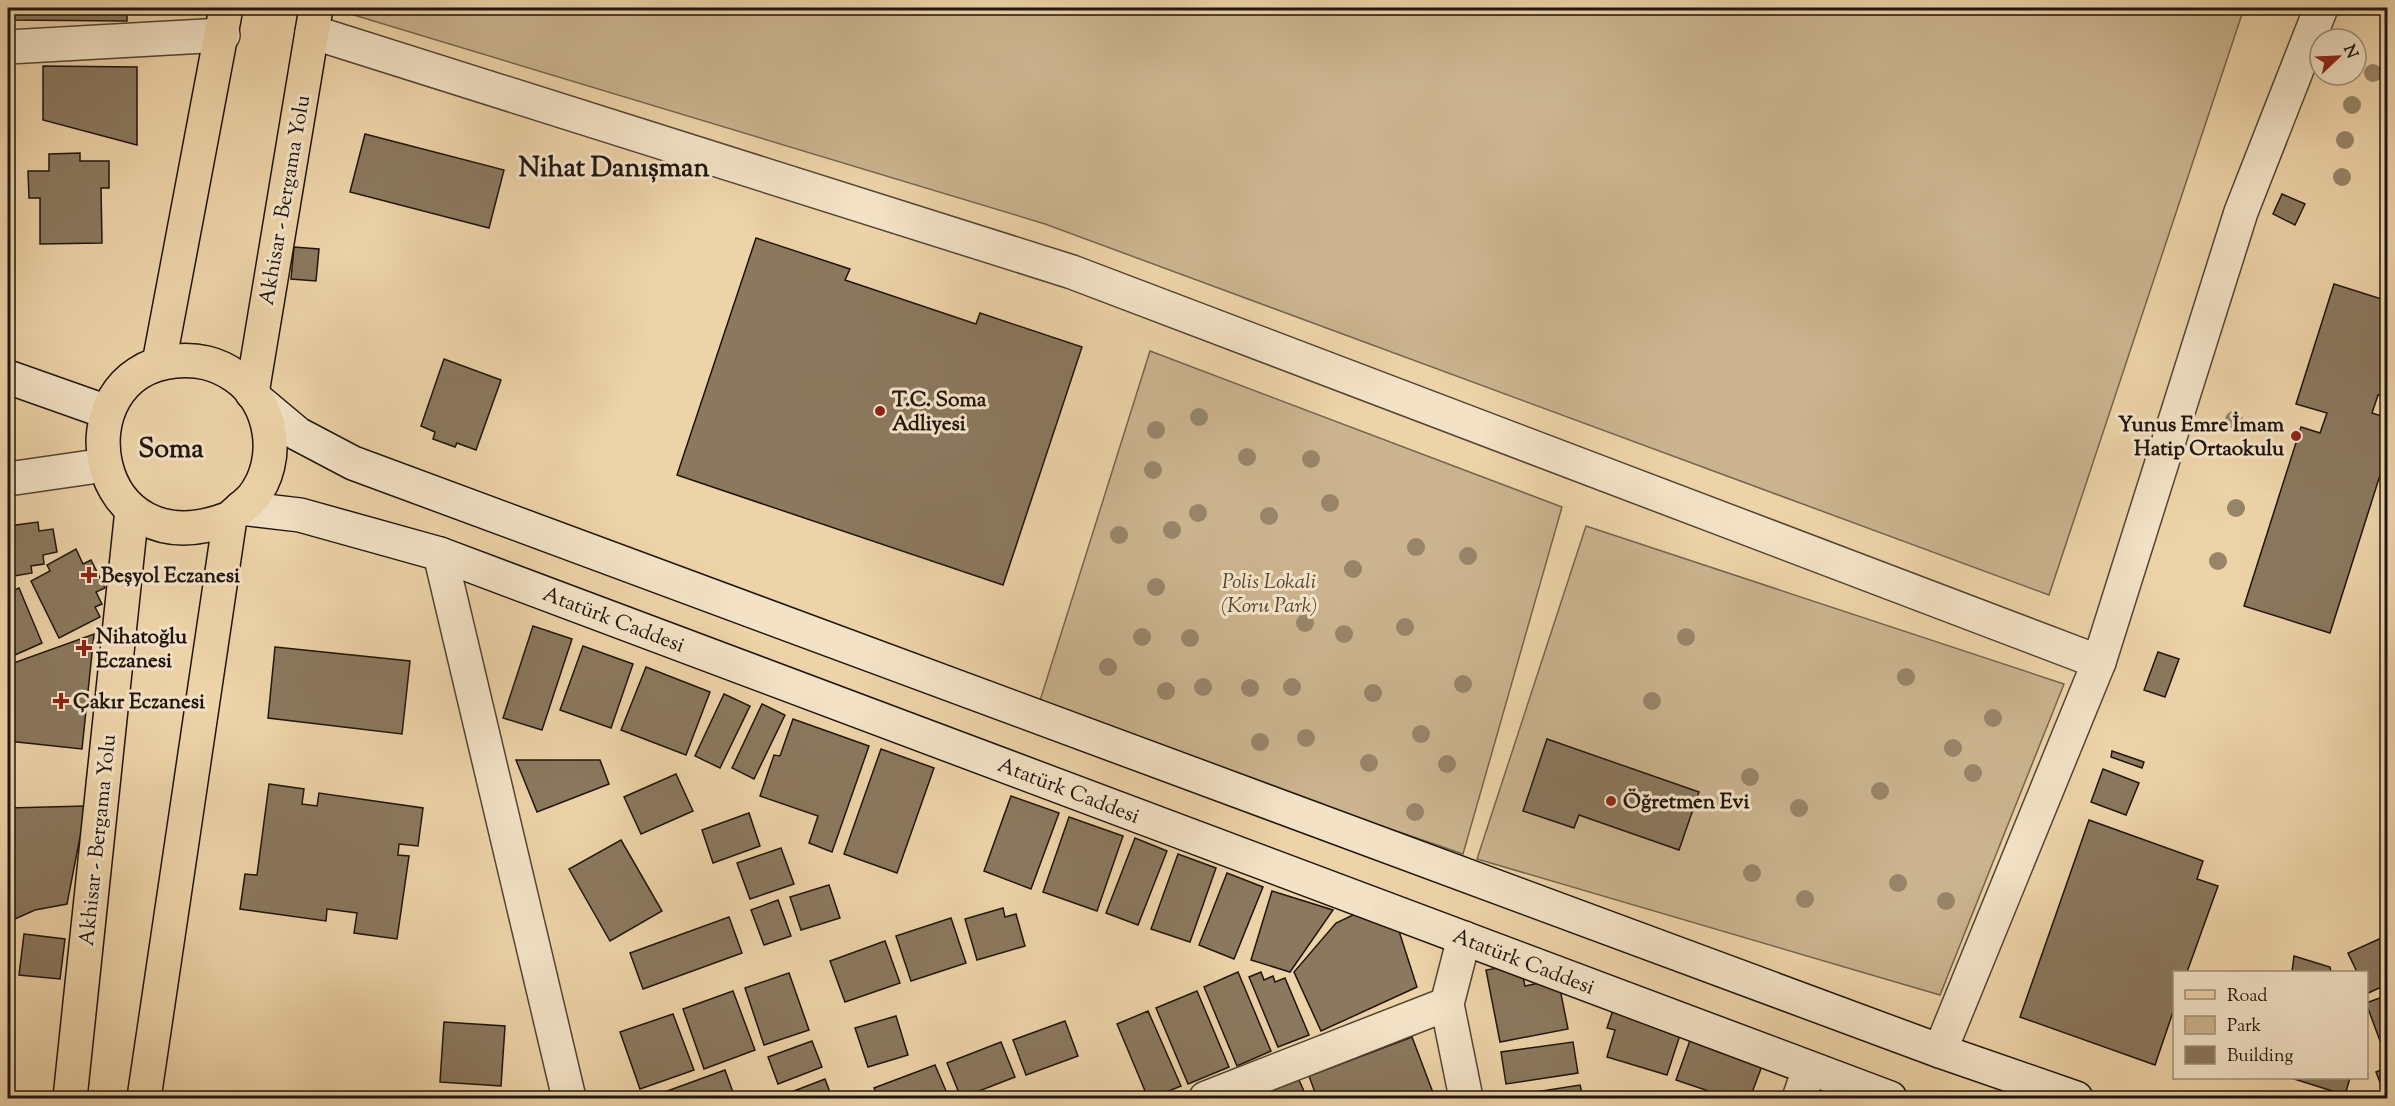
<svg xmlns="http://www.w3.org/2000/svg" width="2395" height="1106" viewBox="0 0 2395 1106" font-family="'Sorts Mill Goudy',serif">
<style>
.green{fill:#cab38e;stroke:#75644e;stroke-width:1.5}
.building{fill:#8b785e;stroke:#20150e;stroke-width:1.5}
.lines{fill:none;stroke-linecap:round;stroke-linejoin:round}
.street-casing{stroke:#534434;stroke-width:36}
.secondary-casing{stroke:#20150e;stroke-width:36}
.primary-casing{stroke:#20150e;stroke-width:36}
.street{stroke:#f3e2c6;stroke-width:33}
.secondary{stroke:#f3e2c6;stroke-width:33}
.primary{stroke:#edd3a8;stroke-width:33}
.tree{fill:#988468}
.poi-dot{fill:#8f2418;stroke:#f3e2c6;stroke-width:2}
.labels{text-anchor:middle;stroke-width:6;stroke-linejoin:round;paint-order:stroke}
.street-label{font-size:21px;fill:#20150e;stroke:#f3e2c6}
.poi-label{font-size:21px;font-weight:bold;fill:#20150e;stroke:#f3e2c6;text-anchor:start}
.park-label{font-size:21px;font-style:italic;fill:#534434;stroke:#f3e2c6}
.district-label{font-size:27px;font-weight:bold;fill:#20150e;stroke:#f3e2c6}
</style>
<rect width="100%" height="100%" fill="#edd3a8"/>
<filter id="stains"><feTurbulence type="fractalNoise" baseFrequency=".00333" numOctaves="4"/><feColorMatrix values="0 0 0 0 .2 0 0 0 0 .09 0 0 0 0 .02 0 0 0 .5 -.17"/></filter>
<radialGradient id="worn" r=".72"><stop offset=".6" stop-color="#630" stop-opacity="0"/><stop offset="1" stop-color="#630" stop-opacity=".3"/></radialGradient>
<g class="green">
<polygon points="348,8 2244,8 2049,595 1045,224 347,13"/>
<polygon points="1150,351 1562,507 1463,854 1038,707"/>
<polygon points="1586,526 2064,684 1940,995 1477,859"/>
</g>
<g class="building">
<polygon points="8,8 127,8 127,21 8,20"/>
<polygon points="43,66 137,67 137,145 43,120"/>
<polygon points="8,109 14,247 8,248"/>
<polygon points="365,134 504,170 489,228 350,192"/>
<polygon points="80,153 80,161 109,161 109,188 101,188 102,243 40,244 40,198 29,198 28,171 49,171 49,154"/>
<polygon points="2282,194 2305,204 2295,225 2273,214"/>
<polygon points="756,238 850,269 845,280 976,324 980,313 1082,347 1003,585 677,475"/>
<polygon points="294,247 319,249 316,281 291,279"/>
<polygon points="2334,284 2388,301 2388,398 2378,395 2372,413 2388,418 2388,450 2330,633 2244,606 2301,427 2320,433 2327,413 2296,404"/>
<polygon points="444,359 501,380 476,450 457,443 455,447 433,439 435,432 421,426"/>
<polygon points="38,522 39,531 53,529 57,552 43,555 44,564 31,566 32,573 8,577 8,526"/>
<polygon points="76,549 83,564 91,560 105,588 96,592 102,604 95,607 100,617 59,638 31,581 50,571 47,565"/>
<polygon points="19,588 42,643 8,658 8,593"/>
<polygon points="533,626 572,639 542,730 503,718"/>
<polygon points="94,634 82,749 8,741 8,665"/>
<polygon points="583,646 633,664 611,728 560,710"/>
<polygon points="275,647 410,661 402,734 268,718"/>
<polygon points="2158,652 2179,659 2165,697 2144,690"/>
<polygon points="646,667 710,692 686,755 621,730"/>
<polygon points="724,694 750,706 720,768 695,756"/>
<polygon points="762,704 785,715 754,779 732,768"/>
<polygon points="793,719 869,746 832,852 809,843 818,816 760,796 774,755 780,756"/>
<polygon points="1547,739 1699,792 1679,850 1579,815 1574,828 1523,811"/>
<polygon points="881,749 934,768 897,873 844,854"/>
<polygon points="2112,751 2144,762 2142,768 2111,757"/>
<polygon points="516,760 600,760 609,784 537,812"/>
<polygon points="2103,769 2139,783 2126,815 2091,802"/>
<polygon points="676,774 693,811 641,834 624,797"/>
<polygon points="269,784 304,789 302,804 317,806 319,793 423,808 418,846 399,844 398,855 409,856 397,939 354,933 357,913 327,909 326,921 240,909 245,874 257,875"/>
<polygon points="1011,796 1059,813 1031,889 984,871"/>
<polygon points="86,806 67,904 35,910 8,922 8,808"/>
<polygon points="749,813 760,846 713,863 702,830"/>
<polygon points="1069,817 1123,836 1097,911 1043,892"/>
<polygon points="2089,820 2203,861 2197,879 2218,886 2187,972 2174,972 2174,1009 2155,1065 2020,1017"/>
<polygon points="1135,838 1167,851 1138,925 1106,913"/>
<polygon points="621,840 662,911 610,941 569,869"/>
<polygon points="781,848 794,884 750,899 737,863"/>
<polygon points="1178,854 1216,868 1190,942 1151,929"/>
<polygon points="1227,873 1263,887 1234,959 1199,945"/>
<polygon points="829,885 840,918 801,930 790,897"/>
<polygon points="1272,891 1333,910 1290,972 1251,960"/>
<polygon points="778,900 791,936 764,945 751,910"/>
<polygon points="1003,908 1005,917 1016,914 1025,946 977,960 965,919"/>
<polygon points="1355,914 1398,928 1417,987 1321,1031 1294,972 1336,923"/>
<polygon points="729,917 742,953 643,989 630,953"/>
<polygon points="951,918 966,963 911,981 896,936"/>
<polygon points="24,934 65,939 60,979 19,975"/>
<polygon points="2388,935 2388,984 2366,994 2366,972 2357,972 2348,953"/>
<polygon points="885,941 900,983 845,1002 830,961"/>
<polygon points="2294,956 2330,967 2331,972 2292,972"/>
<polygon points="1520,964 1525,986 1558,979 1568,1029 1500,1042 1486,970"/>
<polygon points="1238,972 1271,1051 1237,1066 1204,987"/>
<polygon points="1261,972 1264,980 1273,976 1275,982 1285,978 1309,1035 1278,1047 1249,977"/>
<polygon points="789,973 809,1030 764,1045 745,988"/>
<polygon points="733,991 755,1050 704,1069 683,1009"/>
<polygon points="1197,991 1229,1067 1188,1084 1156,1008"/>
<polygon points="2388,995 2388,1048 2383,1049 2366,1003"/>
<polygon points="1614,1007 1682,1029 1667,1075 1607,1057 1615,1030 1607,1028"/>
<polygon points="1148,1011 1181,1086 1152,1098 1148,1098 1117,1024"/>
<polygon points="673,1014 694,1070 640,1089 620,1032"/>
<polygon points="896,1016 908,1055 868,1067 855,1028"/>
<polygon points="1065,1021 1078,1056 1026,1075 1013,1040"/>
<polygon points="444,1022 505,1026 501,1086 440,1082"/>
<polygon points="1693,1032 1765,1058 1750,1098 1729,1098 1676,1080"/>
<polygon points="1412,1037 1435,1098 1317,1098 1309,1076"/>
<polygon points="812,1041 822,1067 778,1084 768,1057"/>
<polygon points="1001,1042 1015,1077 961,1098 947,1063"/>
<polygon points="1573,1042 1578,1073 1506,1084 1501,1052"/>
<polygon points="935,1065 949,1098 878,1098 874,1088"/>
<polygon points="2388,1067 2388,1098 2386,1098 2376,1072"/>
<polygon points="725,1070 735,1098 648,1098"/>
<polygon points="2291,1078 2350,1078 2345,1095"/>
<polygon points="825,1079 832,1098 782,1098 781,1096"/>
<polygon points="1299,1080 1307,1098 1251,1098"/>
<polygon points="1580,1085 1583,1098 1509,1098 1509,1096"/>
</g>
<g class="lines">
<defs>
<g id="street">
<polyline points="312,32 1072,272 2099,662"/>
<polyline points="8,47 223,35"/>
<polyline points="8,479 105,465"/>
<polyline points="440,554 569,1098"/>
<polyline points="1464,938 1447,1004 1466,1098"/>
<polyline points="1940,1051 2099,662 2241,212 2321,8"/>
<polyline points="1206,1098 1447,1004"/>
<polyline points="1799,1098 1809,1070"/>
</g>
<g id="secondary">
<polyline points="8,377 107,412"/>
<polyline points="261,403 298,434 353,463 1940,1051 2076,1098"/>
<polyline points="241,508 300,515 440,554 1890,1098"/>
</g>
<g id="primary">
<polyline points="159,363 226,8"/>
<polyline points="252,393 316,8"/>
<polyline points="70,1098 132,510"/>
<path d="M144,1098L230,518C237,511 247,504 253,497C282,460 273,402 235,376C216,363 198,359 175,361C58,373 89,574 230,518"/>
</g>
</defs>
<use href="#street" class="street-casing"/>
<use href="#secondary" class="secondary-casing"/>
<use href="#primary" class="primary-casing"/>
<use href="#street" class="street"/>
<use href="#secondary" class="secondary"/>
<use href="#primary" class="primary"/>
</g>
<g class="tree">
<circle cx="2373" cy="73" r="9"/>
<circle cx="2352" cy="105" r="9"/>
<circle cx="2345" cy="140" r="9"/>
<circle cx="2342" cy="177" r="9"/>
<circle cx="1199" cy="417" r="9"/>
<circle cx="2234" cy="420" r="9"/>
<circle cx="1156" cy="430" r="9"/>
<circle cx="1247" cy="457" r="9"/>
<circle cx="1311" cy="459" r="9"/>
<circle cx="1153" cy="470" r="9"/>
<circle cx="1330" cy="503" r="9"/>
<circle cx="2236" cy="508" r="9"/>
<circle cx="1198" cy="513" r="9"/>
<circle cx="1269" cy="516" r="9"/>
<circle cx="1172" cy="530" r="9"/>
<circle cx="1119" cy="535" r="9"/>
<circle cx="1416" cy="547" r="9"/>
<circle cx="1468" cy="556" r="9"/>
<circle cx="2218" cy="561" r="9"/>
<circle cx="1353" cy="569" r="9"/>
<circle cx="1156" cy="587" r="9"/>
<circle cx="1305" cy="623" r="9"/>
<circle cx="1405" cy="627" r="9"/>
<circle cx="1344" cy="634" r="9"/>
<circle cx="1142" cy="637" r="9"/>
<circle cx="1686" cy="637" r="9"/>
<circle cx="1190" cy="638" r="9"/>
<circle cx="1108" cy="667" r="9"/>
<circle cx="1906" cy="677" r="9"/>
<circle cx="1463" cy="684" r="9"/>
<circle cx="1203" cy="687" r="9"/>
<circle cx="1292" cy="687" r="9"/>
<circle cx="1250" cy="688" r="9"/>
<circle cx="1166" cy="691" r="9"/>
<circle cx="1373" cy="693" r="9"/>
<circle cx="1652" cy="701" r="9"/>
<circle cx="1993" cy="718" r="9"/>
<circle cx="1421" cy="734" r="9"/>
<circle cx="1306" cy="738" r="9"/>
<circle cx="1260" cy="742" r="9"/>
<circle cx="1953" cy="748" r="9"/>
<circle cx="1369" cy="763" r="9"/>
<circle cx="1447" cy="764" r="9"/>
<circle cx="1973" cy="773" r="9"/>
<circle cx="1750" cy="777" r="9"/>
<circle cx="1880" cy="791" r="9"/>
<circle cx="1799" cy="808" r="9"/>
<circle cx="1415" cy="812" r="9"/>
<circle cx="1752" cy="873" r="9"/>
<circle cx="1898" cy="883" r="9"/>
<circle cx="1805" cy="899" r="9"/>
<circle cx="1946" cy="901" r="9"/>
</g>
<g class="poi-dot">
<circle cx="880" cy="411" r="6"/>
<circle cx="2296" cy="436" r="6"/>
<path d="M86 566h6v6h6v6h-6v6h-6v-6h-6v-6h6z"/>
<path d="M81 639h6v6h6v6h-6v6h-6v-6h-6v-6h6z"/>
<path d="M58 692h6v6h6v6h-6v6h-6v-6h-6v-6h6z"/>
<circle cx="1611" cy="801" r="6"/>
</g>
<g class="labels">
<g class="street-label">
<text transform="translate(284 200) rotate(-80)" y="7">Akhisar - Bergama Yolu</text>
<text transform="translate(614 619) rotate(21)" y="7">Atatürk Caddesi</text>
<text transform="translate(1069 790) rotate(21)" y="7">Atatürk Caddesi</text>
<text transform="translate(97 840) rotate(-84)" y="7">Akhisar - Bergama Yolu</text>
<text transform="translate(1524 961) rotate(21)" y="7">Atatürk Caddesi</text>
</g>
<g class="poi-label">
<text x="892" y="406">T.C. Soma<tspan x="892" dy="24">Adliyesi</tspan></text>
<text x="2284" y="431" text-anchor="end">Yunus Emre İmam<tspan x="2284" dy="24">Hatip Ortaokulu</tspan></text>
<text x="101" y="582">Beşyol Eczanesi</text>
<text x="96" y="643">Nihatoğlu<tspan x="96" dy="24">Eczanesi</tspan></text>
<text x="73" y="708">Çakır Eczanesi</text>
<text x="1623" y="808">Öğretmen Evi</text>
</g>
<g class="park-label">
<text x="1269" y="588">Polis Lokali<tspan x="1269" dy="24">(Koru Park)</tspan></text>
</g>
<g class="district-label">
<text x="614" y="176">Nihat Danışman</text>
<text x="171" y="457">Soma</text>
</g>
</g>
<rect width="2395" height="1106" fill="none" stroke="#edd3a8" stroke-width="30"/>
<rect x="9" y="9" width="2377" height="1088" fill="none" stroke="#20150e" stroke-width="3"/>
<rect x="15" y="15" width="2365" height="1076" fill="none" stroke="#20150e" stroke-width="1.5"/>
<rect x="2173" y="971" width="195" height="108" fill="#f3e2c6" stroke="#9f907c" stroke-width="1.5"/>
<rect x="2185" y="990" width="30" height="9" fill="#edd3a8" stroke="#9f907c" stroke-width="1.5"/>
<text x="2227" y="1001" font-size="18" fill="#20150e">Road</text>
<rect x="2185" y="1016" width="30" height="18" fill="#cab38e" stroke="#9f907c" stroke-width="1.5"/>
<text x="2227" y="1031" font-size="18" fill="#20150e">Park</text>
<rect x="2185" y="1046" width="30" height="18" fill="#8b785e" stroke="#9f907c" stroke-width="1.5"/>
<text x="2227" y="1061" font-size="18" fill="#20150e">Building</text>
<g transform="translate(2338 57) rotate(67)"><circle r="28" fill="#f3e2c6" stroke="#9f907c" stroke-width="1.5"/>
<path d="M0-4.5L10 22L0 15L-10 22Z" fill="#8f2418"/>
<text y="-9" font-size="16" font-weight="bold" text-anchor="middle" fill="#20150e">N</text>
</g>
<rect width="100%" height="100%" filter="url(#stains)"/>
<rect width="100%" height="100%" fill="url(#worn)"/>
</svg>
